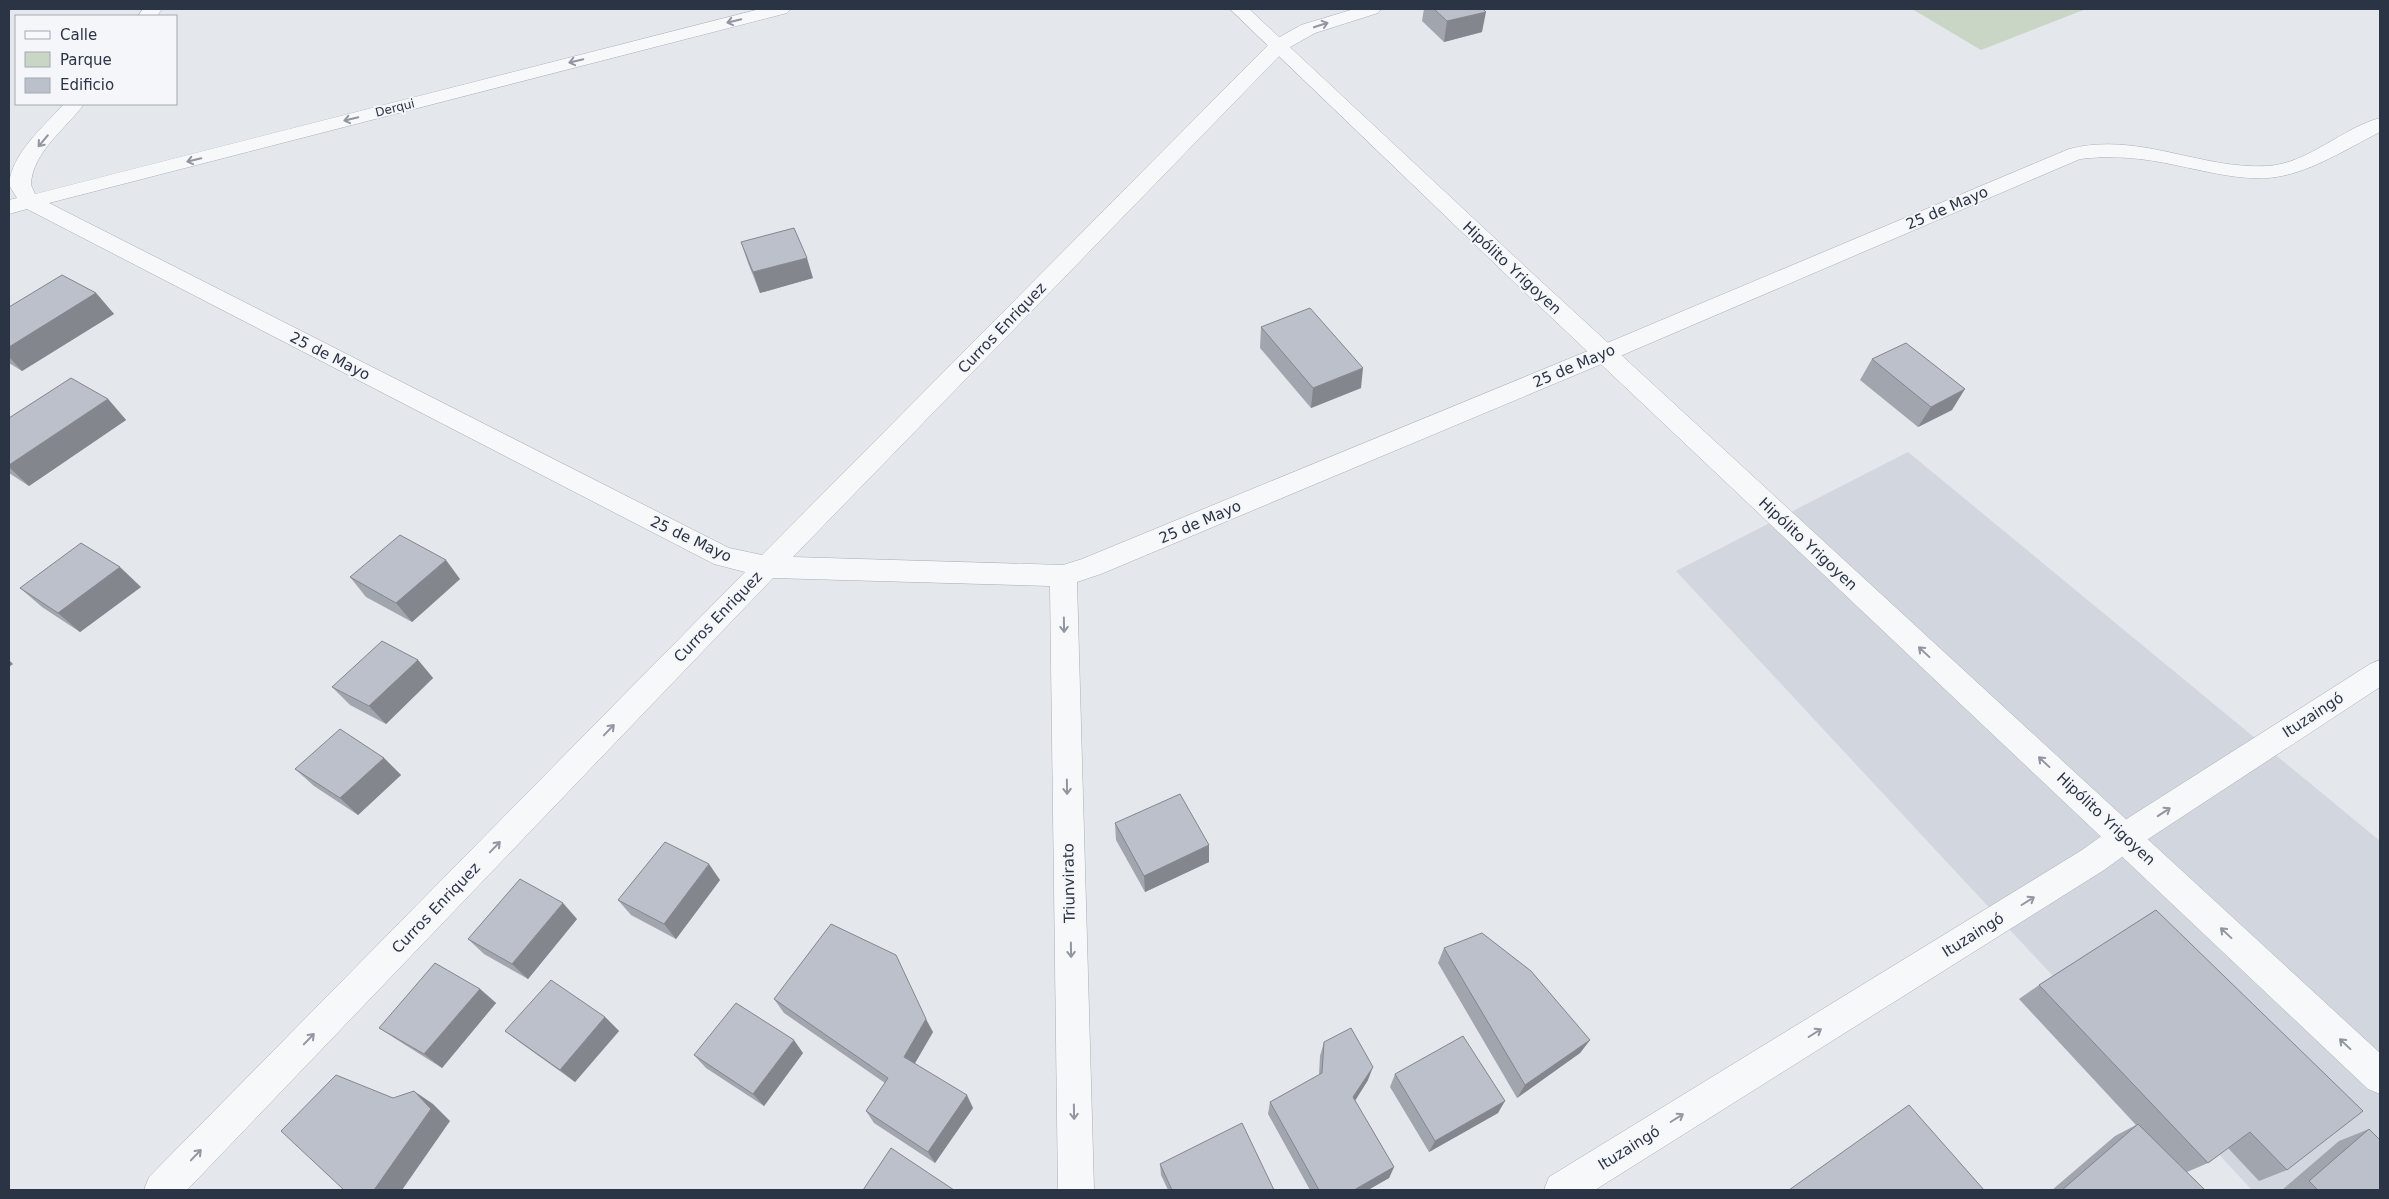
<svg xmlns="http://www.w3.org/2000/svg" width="2389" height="1199" viewBox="0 0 2389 1199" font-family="'DejaVu Sans',sans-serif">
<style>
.built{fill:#d2d6de}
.green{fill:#c9d6c5}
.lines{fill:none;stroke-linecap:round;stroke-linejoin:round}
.minor-casing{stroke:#a9aeb7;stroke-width:1}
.tertiary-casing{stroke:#a9aeb7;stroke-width:1}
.minor{fill:#f7f8fa;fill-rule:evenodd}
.tertiary{fill:#f7f8fa;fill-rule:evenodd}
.wall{fill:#a1a5ae}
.shaded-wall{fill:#83868d}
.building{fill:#bbc0ca;stroke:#83868d}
.oneway{stroke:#9196a0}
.labels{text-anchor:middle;stroke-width:4;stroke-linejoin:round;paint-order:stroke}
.far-street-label{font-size:12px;fill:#2b3445;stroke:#f4f6f9}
.street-label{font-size:15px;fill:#2b3445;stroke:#f4f6f9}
</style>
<rect width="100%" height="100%" fill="#e4e7ec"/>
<polygon class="built" points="1908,452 2380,841 2380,1190 2252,1190 1676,571"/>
<polygon class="green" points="1912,9 2086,9 1981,50"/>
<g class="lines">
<defs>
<g id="minor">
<polygon points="143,9 162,9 157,16 138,16"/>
<path d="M760,9H790L787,13L49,203L729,548L762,555L1271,42L1301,25L1354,9H1381L1378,13L1315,33L1285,50L793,557L1063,565L1082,559L1595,348L2069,149C2138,131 2201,170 2268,166C2309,163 2342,128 2380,118V132C2346,149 2307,175 2268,178C2237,180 2205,171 2175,165C2143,158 2112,155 2080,159L1611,360L1101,574L1077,582L1094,1190H1058L1050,586L773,578L187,1190H144L149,1177L745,572L714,564L27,209L9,214V200L17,198L9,185C11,154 44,126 64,104H84C66,129 32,152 31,185L35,194Z"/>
<polygon points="2380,660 2380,687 2136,847 2104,870 1595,1190 1544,1190 1549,1177 2082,850 2114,827 2370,664"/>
</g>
<polygon id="tertiary" points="1230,9 1249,9 1531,272 2380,1053 2380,1094 2368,1089 1515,283"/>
</defs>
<use href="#minor" class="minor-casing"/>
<use href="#tertiary" class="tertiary-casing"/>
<use href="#minor" class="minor"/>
<use href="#tertiary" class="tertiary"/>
</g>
<g class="wall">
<polygon points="1424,9 1483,9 1482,32 1444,42 1422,21"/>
<polygon points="741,242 813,278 760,293 748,263"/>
<polygon points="96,293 114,314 22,371 9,363 9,307"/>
<polygon points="1261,327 1361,388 1311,408 1260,348"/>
<polygon points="1872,359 1952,410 1918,427 1860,380"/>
<polygon points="108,399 126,420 29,486 9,473 9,418"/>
<polygon points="350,577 460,579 412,622 366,597"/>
<polygon points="141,587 80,632 42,607 20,588"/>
<polygon points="418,660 433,678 386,724 350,705 332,687"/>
<polygon points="384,758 401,775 358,815 314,786 295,769"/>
<polygon points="1115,823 1209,845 1209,862 1145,892 1116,840"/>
<polygon points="720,880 676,939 631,915 618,900"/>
<polygon points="2156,910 2287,1170 2259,1181 2228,1148 2208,1163 2187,1172 2205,1190 2052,1190 2115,1136 2136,1125 2019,999 2039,985"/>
<polygon points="577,919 528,979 484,954 468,939"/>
<polygon points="1444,948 1590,1040 1580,1053 1517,1098 1438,963"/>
<polygon points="480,989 496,1003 442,1068 399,1041 379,1028"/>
<polygon points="774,999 933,1032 915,1063 973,1108 935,1163 874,1123 866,1111 885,1083 784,1013"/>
<polygon points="605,1017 619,1031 575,1082 522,1044 505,1031"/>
<polygon points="1324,1042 1368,1080 1355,1101 1394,1167 1389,1178 1368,1190 1310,1190 1268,1114 1270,1102 1319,1075 1320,1056"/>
<polygon points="803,1053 764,1106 706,1068 694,1055"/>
<polygon points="1395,1074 1498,1113 1429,1152 1390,1087"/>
<polygon points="2369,1129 2380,1190 2282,1190 2339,1141"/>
<polygon points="1160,1164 1274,1190 1168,1190 1161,1175"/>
</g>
<g class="shaded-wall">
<polygon points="1486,12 1482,32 1444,42 1447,21"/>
<polygon points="807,258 813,278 760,293 753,272"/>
<polygon points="96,293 114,314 22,371 9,357 9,347"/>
<polygon points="1363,368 1361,388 1311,408 1313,388"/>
<polygon points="1965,389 1952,410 1918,427 1931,407"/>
<polygon points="108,399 126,420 29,486 9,467 9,465"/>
<polygon points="446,560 460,579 412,622 396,603"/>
<polygon points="120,567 141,587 80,632 58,613"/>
<polygon points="9,660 13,664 9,667"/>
<polygon points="418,660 433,678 386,724 369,706"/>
<polygon points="384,758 401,775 358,815 340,798"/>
<polygon points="1209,845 1209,862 1145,892 1144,876"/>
<polygon points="709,864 720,880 676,939 664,924"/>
<polygon points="563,903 577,919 528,979 512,964"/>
<polygon points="480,989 496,1003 442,1068 424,1054"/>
<polygon points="605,1017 619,1031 575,1082 560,1070"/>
<polygon points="926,1019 933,1032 911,1070 904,1057"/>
<polygon points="794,1040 803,1053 764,1106 753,1094"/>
<polygon points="1590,1040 1580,1053 1517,1098 1525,1085"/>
<polygon points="1373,1067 1368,1080 1349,1110 1353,1097"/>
<polygon points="414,1091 433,1104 450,1121 402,1190 374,1190"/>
<polygon points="967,1095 973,1108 935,1163 928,1152"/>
<polygon points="1505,1101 1498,1113 1429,1152 1435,1141"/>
<polygon points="1394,1167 1389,1178 1368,1190 1354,1190"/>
</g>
<g class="building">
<polygon points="1434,9 1483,9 1486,12 1447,21"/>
<polygon points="794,228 807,258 753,272 741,242"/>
<polygon points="62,275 96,293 9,347 9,307"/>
<polygon points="1310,308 1363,368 1313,388 1261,327"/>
<polygon points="1906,343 1965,389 1931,407 1872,359"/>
<polygon points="71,378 108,399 9,465 9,418"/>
<polygon points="400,535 446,560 396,603 350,577"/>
<polygon points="81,543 120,567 58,613 20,588"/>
<polygon points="382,641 418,660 369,706 332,687"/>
<polygon points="340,729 384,758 340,798 295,769"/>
<polygon points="1180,794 1209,845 1144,876 1115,823"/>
<polygon points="665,842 709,864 664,924 618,900"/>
<polygon points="520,879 563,903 512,964 468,939"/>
<polygon points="2156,910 2363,1111 2287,1170 2250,1132 2208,1163 2039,985"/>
<polygon points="831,924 896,955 926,1019 904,1057 967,1095 928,1152 866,1111 888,1078 774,999"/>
<polygon points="1482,933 1531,971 1590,1040 1525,1085 1444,948"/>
<polygon points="435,963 480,989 424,1054 379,1028"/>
<polygon points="551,980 605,1017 560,1070 505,1031"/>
<polygon points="736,1003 794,1040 753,1094 694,1055"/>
<polygon points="1351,1028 1373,1067 1353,1097 1394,1167 1354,1190 1319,1190 1270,1102 1322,1073 1324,1042"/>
<polygon points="1463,1036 1505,1101 1435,1141 1395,1074"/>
<polygon points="336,1075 393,1098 414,1091 431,1109 374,1190 344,1190 281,1131"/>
<polygon points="1909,1105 1984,1190 1789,1190"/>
<polygon points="1242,1123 1274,1190 1172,1190 1160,1164"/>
<polygon points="2138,1124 2205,1190 2062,1190"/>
<polygon points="2369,1129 2380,1140 2380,1190 2318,1190 2309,1181"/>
<polygon points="891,1148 954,1190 863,1190"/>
</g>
<defs><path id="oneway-shaft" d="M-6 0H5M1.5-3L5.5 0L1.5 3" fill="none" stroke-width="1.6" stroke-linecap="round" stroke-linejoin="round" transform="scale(1.25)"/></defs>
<g class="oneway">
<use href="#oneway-shaft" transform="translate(734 21) rotate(166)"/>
<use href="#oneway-shaft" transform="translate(1321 25) rotate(-18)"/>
<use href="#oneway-shaft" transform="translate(576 61) rotate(166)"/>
<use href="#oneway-shaft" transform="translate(351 119) rotate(166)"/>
<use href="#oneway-shaft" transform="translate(43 141) rotate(130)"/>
<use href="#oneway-shaft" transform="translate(194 160) rotate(166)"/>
<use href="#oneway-shaft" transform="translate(1064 625) rotate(89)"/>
<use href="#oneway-shaft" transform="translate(1924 652) rotate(-137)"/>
<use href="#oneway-shaft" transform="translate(609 730) rotate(-46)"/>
<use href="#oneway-shaft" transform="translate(2044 762) rotate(-137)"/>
<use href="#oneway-shaft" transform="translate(1067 787) rotate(89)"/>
<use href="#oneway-shaft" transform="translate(2164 812) rotate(-33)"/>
<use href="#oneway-shaft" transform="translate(495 847) rotate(-46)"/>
<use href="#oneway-shaft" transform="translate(2028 901) rotate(-32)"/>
<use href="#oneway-shaft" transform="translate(2226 933) rotate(-137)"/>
<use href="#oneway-shaft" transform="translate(1071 950) rotate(89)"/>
<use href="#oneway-shaft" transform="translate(1815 1033) rotate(-32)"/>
<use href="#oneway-shaft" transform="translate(309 1039) rotate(-46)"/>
<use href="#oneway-shaft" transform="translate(2345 1044) rotate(-137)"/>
<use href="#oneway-shaft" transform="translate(1074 1112) rotate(89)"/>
<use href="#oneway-shaft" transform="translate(1677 1118) rotate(-32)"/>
<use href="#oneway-shaft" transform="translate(196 1155) rotate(-46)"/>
</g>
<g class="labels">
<g class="far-street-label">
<text transform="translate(395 108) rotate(-14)" y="4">Derqui</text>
</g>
<g class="street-label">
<text transform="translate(1947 208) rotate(-23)" y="5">25 de Mayo</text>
<text transform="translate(1512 268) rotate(43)" y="5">Hipólito Yrigoyen</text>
<text transform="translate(1002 328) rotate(-46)" y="5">Curros Enriquez</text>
<text transform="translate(330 356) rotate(27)" y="5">25 de Mayo</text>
<text transform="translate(1574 366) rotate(-23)" y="5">25 de Mayo</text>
<text transform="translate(1200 522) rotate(-23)" y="5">25 de Mayo</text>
<text transform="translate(691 539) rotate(25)" y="5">25 de Mayo</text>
<text transform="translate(1808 544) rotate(43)" y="5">Hipólito Yrigoyen</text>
<text transform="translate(718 617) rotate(-46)" y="5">Curros Enriquez</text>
<text transform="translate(2313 715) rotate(-33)" y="5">Ituzaingó</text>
<text transform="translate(2106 819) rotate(43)" y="5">Hipólito Yrigoyen</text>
<text transform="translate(1069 883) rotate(-91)" y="5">Triunvirato</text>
<text transform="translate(436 908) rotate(-46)" y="5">Curros Enriquez</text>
<text transform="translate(1973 935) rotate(-32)" y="5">Ituzaingó</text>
<text transform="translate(1629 1148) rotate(-32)" y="5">Ituzaingó</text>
</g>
</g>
<rect width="2389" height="1199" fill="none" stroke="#2b3445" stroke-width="20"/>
<rect x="15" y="15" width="162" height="90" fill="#f4f6f9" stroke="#a4a8b1"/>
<rect x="25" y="31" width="25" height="8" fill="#f7f8fa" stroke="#a4a8b1"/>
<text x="60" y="40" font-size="15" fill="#2b3445">Calle</text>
<rect x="25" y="52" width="25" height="15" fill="#c9d6c5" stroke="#a4a8b1"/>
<text x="60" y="65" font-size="15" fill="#2b3445">Parque</text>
<rect x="25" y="78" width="25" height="15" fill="#bbc0ca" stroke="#a4a8b1"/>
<text x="60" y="90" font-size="15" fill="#2b3445">Edificio</text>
</svg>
